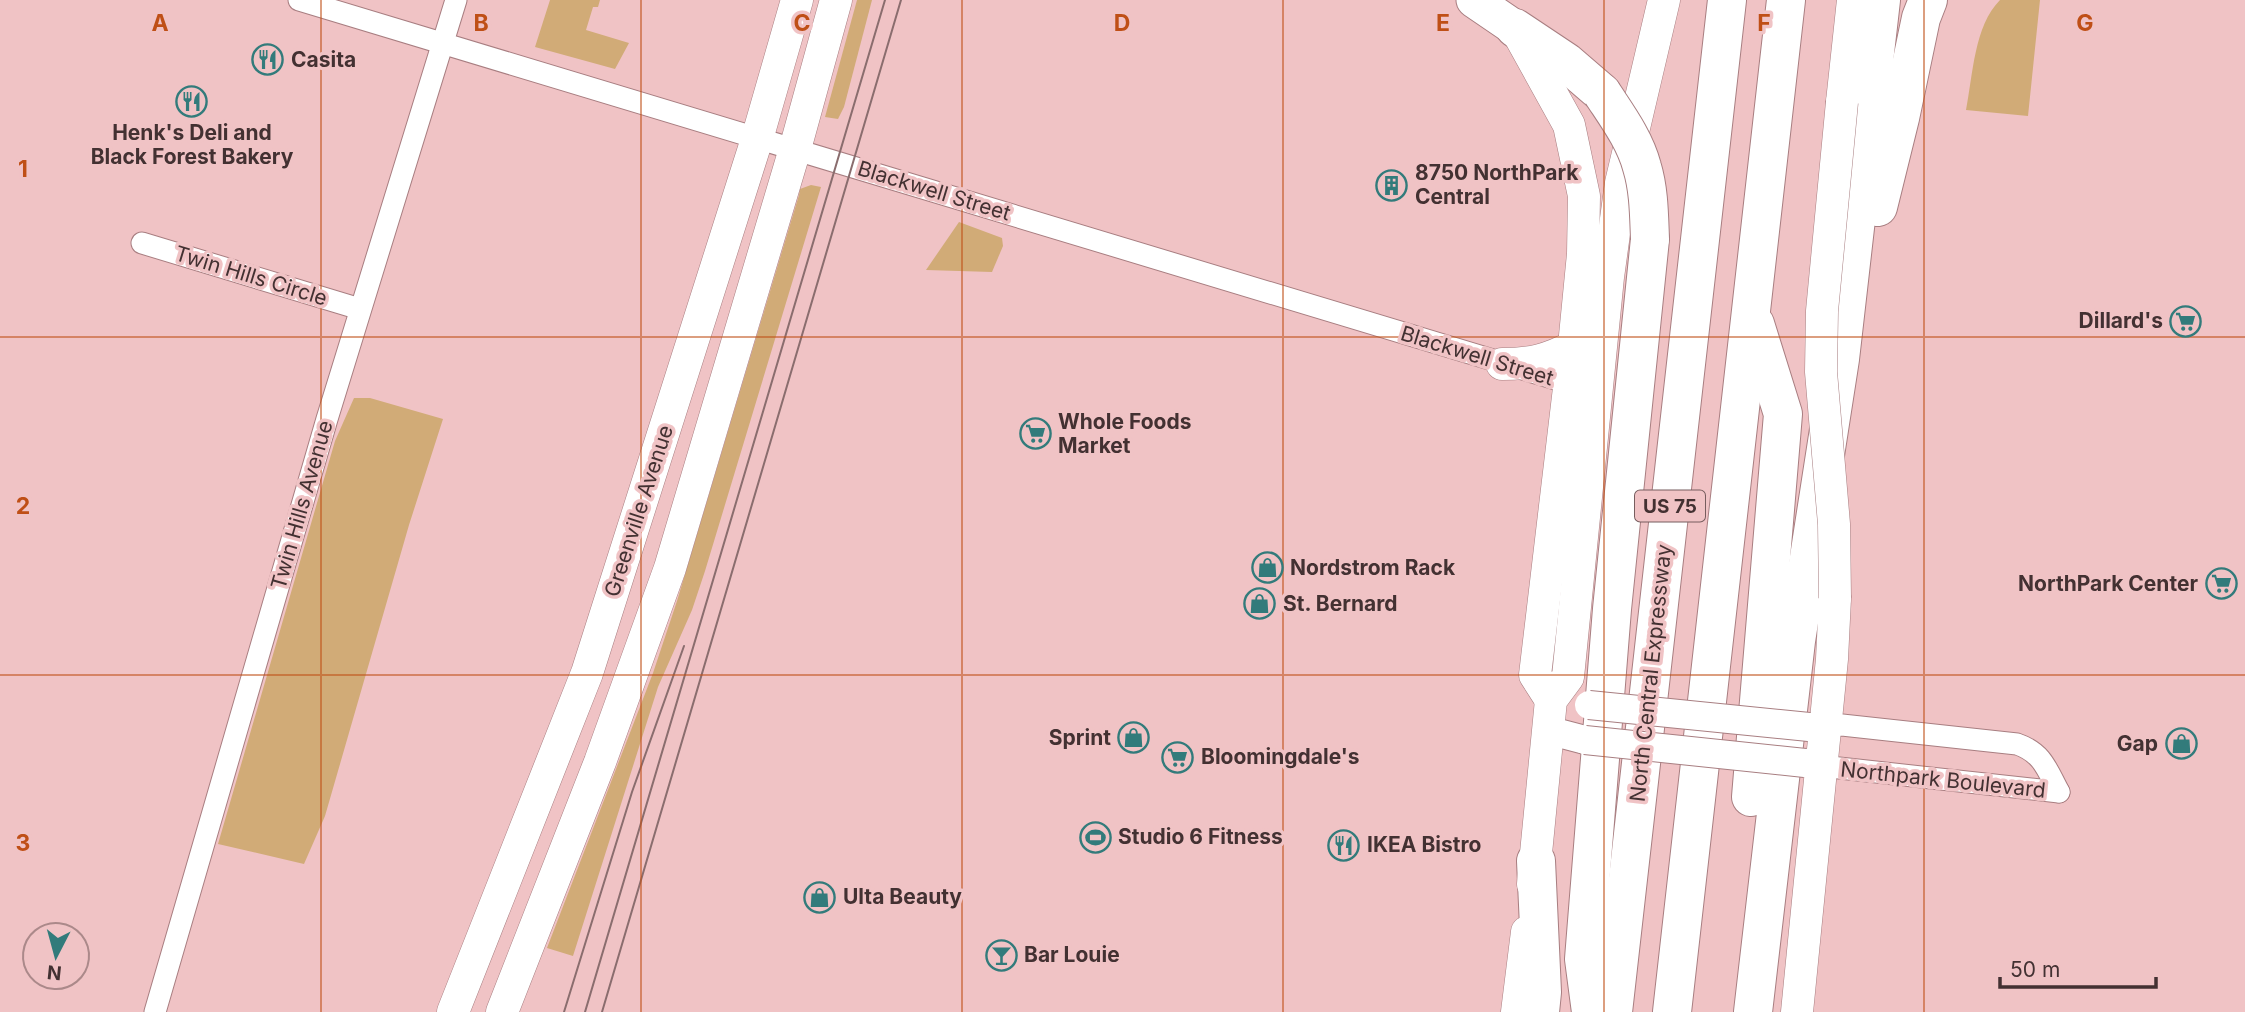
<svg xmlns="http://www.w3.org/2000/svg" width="2245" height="1012" viewBox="0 0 2245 1012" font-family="Inter,sans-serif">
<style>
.green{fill:#d1ab77}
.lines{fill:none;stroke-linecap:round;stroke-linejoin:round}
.minor-casing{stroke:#a87e81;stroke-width:23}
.tertiary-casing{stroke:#a87e81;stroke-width:30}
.secondary-casing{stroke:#a87e81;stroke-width:33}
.primary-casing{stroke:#a87e81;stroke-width:37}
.motorway-casing{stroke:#a87e81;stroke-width:40}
.minor{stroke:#fff;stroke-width:21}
.tertiary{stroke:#fff;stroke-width:28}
.secondary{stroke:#fff;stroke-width:32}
.primary{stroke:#fff;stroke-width:35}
.motorway{stroke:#fff;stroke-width:38}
.tram{stroke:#8a6d6e;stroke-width:2}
.tertiary-bridge-casing{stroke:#a87e81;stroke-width:30;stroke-linecap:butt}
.secondary-bridge-casing{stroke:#a87e81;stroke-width:33;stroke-linecap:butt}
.motorway-bridge-casing{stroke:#a87e81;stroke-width:40;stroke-linecap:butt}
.tertiary-bridge{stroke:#fff;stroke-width:28}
.secondary-bridge{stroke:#fff;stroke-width:32}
.motorway-bridge{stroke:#fff;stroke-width:38}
.grid{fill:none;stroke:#bf4f16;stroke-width:2;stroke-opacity:0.55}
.labels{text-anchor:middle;stroke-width:7;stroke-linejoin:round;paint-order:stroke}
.shield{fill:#f0c3c5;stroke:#775d5e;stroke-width:2}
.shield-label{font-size:19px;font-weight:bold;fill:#433132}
.poi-label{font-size:21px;font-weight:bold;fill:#433132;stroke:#f0c3c5;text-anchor:start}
.street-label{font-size:21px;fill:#433132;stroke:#f0c3c5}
.grid-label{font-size:23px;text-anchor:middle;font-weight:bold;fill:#bf4f16;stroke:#f0c3c5;stroke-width:7;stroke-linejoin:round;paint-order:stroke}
</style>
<rect width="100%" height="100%" fill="#f0c3c5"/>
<g class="green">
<polygon points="550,0 600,0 598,7 593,7 586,30 629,43 615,69 535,47"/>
<polygon points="857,0 872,0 844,107 838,119 825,117"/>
<path d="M2000,0H2040L2028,116L1966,110C1973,75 1974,26 2000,0Z"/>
<polygon points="811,185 821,187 705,571 692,610 658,687 573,956 547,948 653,673 677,601 799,195 800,189"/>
<polygon points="959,222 1002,238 1003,246 992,272 926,270"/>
<polygon points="354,398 370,398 443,419 409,525 325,816 304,864 218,844 335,441"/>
</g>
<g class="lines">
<defs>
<g id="minor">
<polyline points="299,0 1569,383"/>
<polyline points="142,243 360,309"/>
<path d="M1825,726L1842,725L2017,744C2043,753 2047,770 2059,792"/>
<polyline points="1821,766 2059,792"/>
<polyline points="155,1012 327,419 456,0"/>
</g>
<polyline id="tertiary" points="1547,730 1585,740"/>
<g id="secondary">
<polyline points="1517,31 1569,125 1584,196 1583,254 1574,346 1535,675 1551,700"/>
<polyline points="1842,102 1853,0"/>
<path d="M1502,364C1530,364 1549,360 1574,346"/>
<polyline points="1533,884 1551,700 1568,677 1608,277 1621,183 1664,0"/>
<polyline points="453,1012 587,673 757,139 797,0"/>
<polyline points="502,1012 600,762 670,568 795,149 836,0"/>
<polyline points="1517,1012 1527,932"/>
<polyline points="1797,1012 1832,659 1835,598"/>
</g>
<polyline id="primary" points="1474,0 1515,28"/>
<g id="motorway">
<polyline points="1515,28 1566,62 1602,93"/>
<polyline points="1878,207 1900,118 1921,18 1928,0"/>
<polyline points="1751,797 1783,414 1755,324"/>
<polyline points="1536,861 1542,992 1540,1012"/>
<polyline points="1591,1012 1584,959 1612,609 1650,239"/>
<polyline points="1613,1012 1727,0"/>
<polyline points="1672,1012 1786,0"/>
<polyline points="1753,1012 1796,641 1840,359 1881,0"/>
</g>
</defs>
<use href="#minor" class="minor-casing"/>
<use href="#tertiary" class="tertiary-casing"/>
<use href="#secondary" class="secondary-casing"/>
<use href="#primary" class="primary-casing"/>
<use href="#motorway" class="motorway-casing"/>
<use href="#minor" class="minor"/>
<use href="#tertiary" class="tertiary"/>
<use href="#secondary" class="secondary"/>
<use href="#primary" class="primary"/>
<use href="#motorway" class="motorway"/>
<g class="tram">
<polyline points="564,1012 632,792 684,646"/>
<polyline points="585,1012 885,0"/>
<polyline points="602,1012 901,0"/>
</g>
<defs>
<g id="tertiary-bridge">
<polyline points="1589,705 1809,727"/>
<polyline points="1585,740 1805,763"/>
</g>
<polyline id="secondary-bridge" points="1835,598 1834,524 1821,372 1822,311 1842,102"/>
<path id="motorway-bridge" d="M1602,93C1617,116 1635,140 1642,167C1649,190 1649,215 1650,239"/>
</defs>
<use href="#tertiary-bridge" class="tertiary-bridge-casing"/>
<use href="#secondary-bridge" class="secondary-bridge-casing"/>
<use href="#motorway-bridge" class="motorway-bridge-casing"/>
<use href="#tertiary-bridge" class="tertiary-bridge"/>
<use href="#secondary-bridge" class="secondary-bridge"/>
<use href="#motorway-bridge" class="motorway-bridge"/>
</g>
<path class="grid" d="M321,0V1012M641,0V1012M962,0V1012M1283,0V1012M1604,0V1012M1924,0V1012M0,337H2245M0,675H2245"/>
<defs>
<symbol id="restaurant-ring" viewBox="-11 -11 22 22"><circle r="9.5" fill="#f0c3c5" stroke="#327b7b" stroke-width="1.5"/><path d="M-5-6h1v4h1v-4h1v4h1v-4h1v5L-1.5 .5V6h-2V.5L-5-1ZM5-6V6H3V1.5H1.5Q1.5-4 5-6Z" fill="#327b7b"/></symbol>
<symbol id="building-ring" viewBox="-11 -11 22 22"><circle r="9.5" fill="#f0c3c5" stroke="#327b7b" stroke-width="1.5"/><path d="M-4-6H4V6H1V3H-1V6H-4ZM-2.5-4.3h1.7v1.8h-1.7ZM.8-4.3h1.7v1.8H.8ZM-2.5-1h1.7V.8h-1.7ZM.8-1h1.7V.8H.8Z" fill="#327b7b"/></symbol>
<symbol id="supermarket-ring" viewBox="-11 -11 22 22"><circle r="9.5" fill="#f0c3c5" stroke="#327b7b" stroke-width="1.5"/><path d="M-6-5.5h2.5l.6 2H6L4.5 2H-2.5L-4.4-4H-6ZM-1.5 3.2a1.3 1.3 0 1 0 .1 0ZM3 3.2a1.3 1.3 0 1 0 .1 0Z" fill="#327b7b"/></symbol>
<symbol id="shop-ring" viewBox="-11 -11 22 22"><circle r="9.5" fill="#f0c3c5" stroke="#327b7b" stroke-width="1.5"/><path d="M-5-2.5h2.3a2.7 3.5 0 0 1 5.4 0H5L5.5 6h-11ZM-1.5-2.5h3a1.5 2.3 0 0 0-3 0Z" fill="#327b7b"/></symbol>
<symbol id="stadium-ring" viewBox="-11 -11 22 22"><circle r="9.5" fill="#f0c3c5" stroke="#327b7b" stroke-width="1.5"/><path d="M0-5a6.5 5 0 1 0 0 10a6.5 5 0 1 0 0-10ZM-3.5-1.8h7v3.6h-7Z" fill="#327b7b"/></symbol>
<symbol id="bar-ring" viewBox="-11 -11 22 22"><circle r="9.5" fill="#f0c3c5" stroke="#327b7b" stroke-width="1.5"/><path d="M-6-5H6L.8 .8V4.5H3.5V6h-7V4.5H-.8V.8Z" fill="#327b7b"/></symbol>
</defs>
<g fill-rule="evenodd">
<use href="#restaurant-ring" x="250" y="42" width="35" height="35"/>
<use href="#restaurant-ring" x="174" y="84" width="35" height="35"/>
<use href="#building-ring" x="1374" y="168" width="35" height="35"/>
<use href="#supermarket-ring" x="2168" y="304" width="35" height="35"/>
<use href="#supermarket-ring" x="1018" y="416" width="35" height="35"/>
<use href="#shop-ring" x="1250" y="550" width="35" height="35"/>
<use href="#supermarket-ring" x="2204" y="566" width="35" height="35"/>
<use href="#shop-ring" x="1242" y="586" width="35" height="35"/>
<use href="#shop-ring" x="1116" y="720" width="35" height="35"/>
<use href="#shop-ring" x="2164" y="726" width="35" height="35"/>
<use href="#supermarket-ring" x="1160" y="740" width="35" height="35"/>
<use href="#stadium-ring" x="1078" y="820" width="35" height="35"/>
<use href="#restaurant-ring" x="1326" y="828" width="35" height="35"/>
<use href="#shop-ring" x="802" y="880" width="35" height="35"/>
<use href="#bar-ring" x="984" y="938" width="35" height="35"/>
</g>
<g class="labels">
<rect class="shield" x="1635" y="490.5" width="70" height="31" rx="5"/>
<g class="shield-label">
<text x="1670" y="513">US 75</text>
</g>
<g class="poi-label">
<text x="291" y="67">Casita</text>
<text x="192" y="140" text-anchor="middle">Henk's Deli and<tspan x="192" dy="24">Black Forest Bakery</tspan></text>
<text x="1415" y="180">8750 NorthPark<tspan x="1415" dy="24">Central</tspan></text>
<text x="2163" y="328" text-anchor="end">Dillard's</text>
<text x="1058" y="429">Whole Foods<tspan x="1058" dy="24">Market</tspan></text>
<text x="1290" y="575">Nordstrom Rack</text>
<text x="2198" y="591" text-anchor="end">NorthPark Center</text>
<text x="1283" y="611">St. Bernard</text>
<text x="1111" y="745" text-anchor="end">Sprint</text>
<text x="2158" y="751" text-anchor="end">Gap</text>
<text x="1201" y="764">Bloomingdale's</text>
<text x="1118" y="844">Studio 6 Fitness</text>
<text x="1367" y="852">IKEA Bistro</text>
<text x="843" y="904">Ulta Beauty</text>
<text x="1024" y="962">Bar Louie</text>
</g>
<g class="street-label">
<text transform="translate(934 191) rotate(17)" y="7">Blackwell Street</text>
<text transform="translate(251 276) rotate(17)" y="7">Twin Hills Circle</text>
<text transform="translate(1477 356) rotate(17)" y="7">Blackwell Street</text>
<text transform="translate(302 505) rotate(-74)" y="7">Twin Hills Avenue</text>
<text transform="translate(639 511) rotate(-72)" y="7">Greenville Avenue</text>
<text transform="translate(1651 673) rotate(-84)" y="7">North Central Expressway</text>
<text transform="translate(1943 780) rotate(6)" y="7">Northpark Boulevard</text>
</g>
</g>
<g class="grid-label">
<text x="160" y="31">A</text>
<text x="481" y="31">B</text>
<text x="802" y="31">C</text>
<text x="1122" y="31">D</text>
<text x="1443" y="31">E</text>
<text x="1764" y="31">F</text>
<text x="2085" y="31">G</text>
<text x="23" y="177">1</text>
<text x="23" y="514">2</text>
<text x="23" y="851">3</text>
</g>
<g transform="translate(56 956) rotate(186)"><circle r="33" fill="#f0c3c5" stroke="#ab898a" stroke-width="2"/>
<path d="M0-5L12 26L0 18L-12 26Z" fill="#327b7b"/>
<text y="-10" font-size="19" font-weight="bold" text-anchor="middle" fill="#433132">N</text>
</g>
<path d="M2000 977v10h156v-10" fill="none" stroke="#433132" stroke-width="3.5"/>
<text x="2010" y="977" font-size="21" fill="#433132" stroke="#f0c3c5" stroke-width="5" paint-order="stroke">50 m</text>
</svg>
